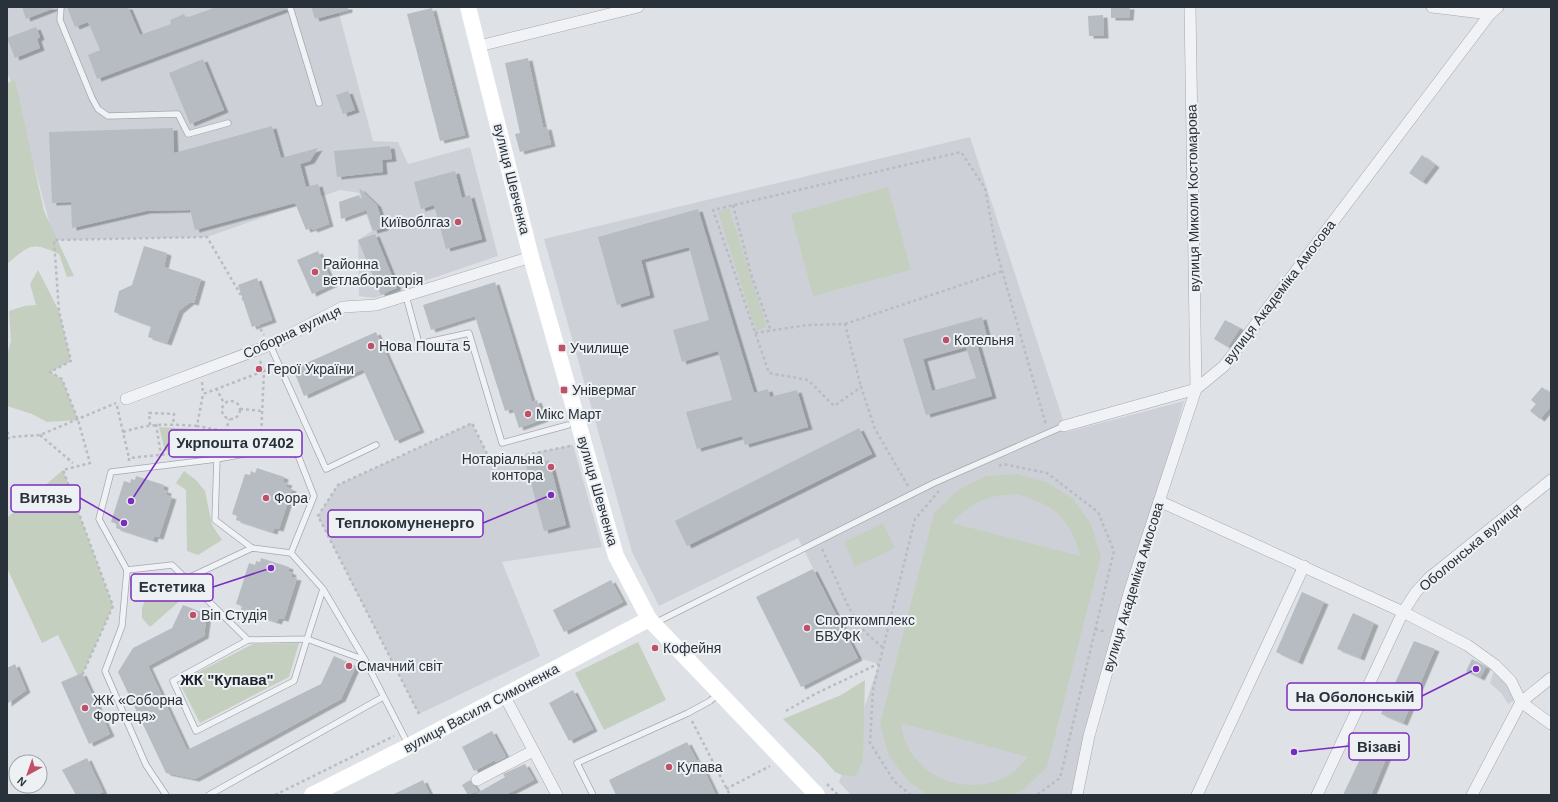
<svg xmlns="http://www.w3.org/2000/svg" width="1558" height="802" viewBox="0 0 1558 802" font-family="Arial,sans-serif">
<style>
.built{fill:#cdd1d7}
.green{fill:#c5cfc0;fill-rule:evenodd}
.building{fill:#b6bcc2;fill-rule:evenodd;filter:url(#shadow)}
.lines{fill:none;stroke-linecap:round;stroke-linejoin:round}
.lane-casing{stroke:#a4a9af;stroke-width:7}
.street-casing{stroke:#a4a9af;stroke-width:12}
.path{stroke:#b9bcc1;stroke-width:2.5;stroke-dasharray:3 3;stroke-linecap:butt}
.lane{stroke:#f1f2f5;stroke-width:5.5}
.street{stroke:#f1f2f5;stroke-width:11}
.secondary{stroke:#fff;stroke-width:16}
.poi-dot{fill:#bf5068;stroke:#eef1f4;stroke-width:1.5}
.labels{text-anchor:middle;stroke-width:4;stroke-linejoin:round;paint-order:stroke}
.street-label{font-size:14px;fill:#29313b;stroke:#eef1f4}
.poi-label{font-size:14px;fill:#29313b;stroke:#eef1f4;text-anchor:start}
.neighbourhood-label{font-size:15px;font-weight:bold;fill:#1b222c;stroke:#eef1f4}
.leader{fill:none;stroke:#7b2cbf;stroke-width:1.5}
.callout-dot{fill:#7b2cbf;stroke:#eef1f4;stroke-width:1.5}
.callout{fill:#eef1f4;stroke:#7b2cbf;stroke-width:1.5}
.callout-label{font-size:15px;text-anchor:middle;font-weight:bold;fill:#29313b}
</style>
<defs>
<filter id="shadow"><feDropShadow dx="4.5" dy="2.5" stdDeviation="0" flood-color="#0004"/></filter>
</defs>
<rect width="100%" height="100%" fill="#dee2e6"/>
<g class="built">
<polygon points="7,7 311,7 315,19 339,13 373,141 398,142 408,164 470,147 498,256 374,298 359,296 358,240 372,231 359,193 340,190 207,237 54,240 14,90 7,72"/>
<polygon points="970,137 1067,432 1184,401 1074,795 851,795 839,782 879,664 858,658 798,538 659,606 632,552 544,239"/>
<polygon points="472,423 491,462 573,445 602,547 502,562 540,656 419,714 318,516 338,485"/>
<polygon points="1493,673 1501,675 1516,699 1508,704 1501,693 1490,683"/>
</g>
<g class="green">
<path d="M15,80L44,211L74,276L67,277L59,254C31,241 30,245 7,264V83Z"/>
<polygon points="888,187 911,270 813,296 791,214"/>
<polygon points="729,208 767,327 756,331 718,212"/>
<polygon points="38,270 59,311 71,361 50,372 62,379 78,420 47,422 32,414 7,406 7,355 11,341 9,311 24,306 36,305 30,284"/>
<polygon points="159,427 194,429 231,435 234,445 165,451"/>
<polygon points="63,470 113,606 80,680 58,635 42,643 7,568 7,518"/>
<polygon points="184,471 196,480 205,491 212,525 222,540 198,555 187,551 186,490 176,483"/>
<path d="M1017,474L1047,482L1073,499L1091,524L1101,556L1047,767L1023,790L1013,795H928L908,781L889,756L880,724L934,513L958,490L986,476ZM1015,494C1053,504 1070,517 1080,556L952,523C972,501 987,496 1015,494ZM901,724V723L1028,757C1023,762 1017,770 1011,774C975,796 928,784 908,747C904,741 903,731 901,724Z"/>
<polygon points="883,523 895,548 855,567 844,542"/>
<polygon points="173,574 183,579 189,593 150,627 142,618 142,608 149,591 159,578"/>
<polygon points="638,642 666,700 604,730 575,673"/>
<polygon points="299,643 289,677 200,723 179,682 253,644"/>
<polygon points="865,680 863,760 856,776 842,775 835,772 820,755 783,719 841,695"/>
</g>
<g class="building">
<polygon points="22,7 57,7 26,19"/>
<polygon points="67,7 128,7 140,35 171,24 170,20 184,14 186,18 216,7 286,7 286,9 97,79 88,55 100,50 88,22 75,27"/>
<polygon points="311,7 348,7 348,10 315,19"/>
<polygon points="1111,7 1130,7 1129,18 1111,18"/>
<polygon points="432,8 465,135 440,141 407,14"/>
<polygon points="1103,15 1104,36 1089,36 1088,16"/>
<polygon points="36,27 40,37 37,39 40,48 15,58 7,38"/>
<polygon points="528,58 543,128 547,127 551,144 520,152 515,134 520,133 505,63"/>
<polygon points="203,59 224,110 190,124 169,73"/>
<polygon points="348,91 355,110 343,114 336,95"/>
<polygon points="272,126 281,158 318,148 310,161 300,164 306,187 318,184 329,224 313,230 312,228 306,230 295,203 195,230 190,210 146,211 72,228 71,202 52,203 49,132 173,128 174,153"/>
<polygon points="390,146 392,159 382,160 383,172 337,177 334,151"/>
<polygon points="1422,155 1435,165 1422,182 1409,173"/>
<polygon points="455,171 462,198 470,195 482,239 446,249 434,205 421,209 414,182"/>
<polygon points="359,188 377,205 384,228 373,231 366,210 341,219 339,202 359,195 360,198 362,198"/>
<polygon points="698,209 754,393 768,389 770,397 797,390 808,427 745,445 742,436 697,449 686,412 732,400 718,351 682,362 673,330 709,320 689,247 641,260 650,295 617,305 598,237"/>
<polygon points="375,234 397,288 381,295 358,240"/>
<polygon points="144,246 167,253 164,267 201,279 194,303 190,302 179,311 167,343 148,337 151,326 114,312 119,291 132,285"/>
<polygon points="318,251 333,284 312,294 297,260"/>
<polygon points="257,278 272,320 252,327 238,285"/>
<polygon points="495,282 532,402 537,400 544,419 519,428 513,409 505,411 475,316 431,330 423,305"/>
<path d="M982,317L988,341L977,344L992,396L926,415L903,339ZM966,347L976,378L932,391L923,359Z"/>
<polygon points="1225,320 1240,328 1228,347 1214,339"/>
<polygon points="376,332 420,430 395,441 363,369 304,396 293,369"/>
<polygon points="1542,387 1551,394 1551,406 1540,419 1530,411 1536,404 1531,400"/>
<polygon points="859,428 872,454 687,546 675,521"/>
<polygon points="549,460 566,525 544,531 526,465"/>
<polygon points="257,468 284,477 283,482 288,483 286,487 292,489 279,529 274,528 273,532 236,520 237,516 232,514 245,474 250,475 251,471 255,473"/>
<polygon points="136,476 164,485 163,490 167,491 166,495 172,497 159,537 154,536 153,540 116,528 117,524 111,522 124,481 130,483 131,479 135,480"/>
<polygon points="261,558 289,567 288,571 292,573 291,577 297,578 284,619 279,618 277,622 241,610 242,606 236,604 249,563 255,565 256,561 260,562"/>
<polygon points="813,569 858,658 801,687 756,597"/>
<polygon points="611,580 623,602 564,632 553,610"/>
<polygon points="1302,592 1324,602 1298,662 1276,652"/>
<polygon points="183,605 207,614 204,636 148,666 187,750 321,684 334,656 356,666 341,699 195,779 166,773 118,672 133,648 172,628"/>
<polygon points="1353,613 1374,623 1360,658 1337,649"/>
<polygon points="1414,641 1435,649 1403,723 1381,714"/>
<polygon points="1472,659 1486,667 1480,678 1466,671"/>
<polygon points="15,664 26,690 7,704 7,668"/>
<polygon points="82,673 110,734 89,744 61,682"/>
<polygon points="573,690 593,729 569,741 549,703"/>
<polygon points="492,731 506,757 496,762 495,760 474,771 462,747"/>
<polygon points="1369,740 1390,749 1371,795 1343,795"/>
<polygon points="687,742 697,761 699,760 716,795 616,795 609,780"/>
<polygon points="87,758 103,792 97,795 76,795 62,770"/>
<polygon points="525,764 534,780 505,795 474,795 505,777 503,774"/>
<polygon points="423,780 430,795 392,795"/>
<polygon points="470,780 478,791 468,795 462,785"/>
</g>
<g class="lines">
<defs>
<g id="lane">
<polyline points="61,7 60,20 92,98 98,109 108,116 178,114 188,134 228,123"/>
<polyline points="290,7 319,103"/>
<polyline points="406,296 419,344 469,333 502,443 568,425"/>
<polyline points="270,345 326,469 376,445"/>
<polyline points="217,459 215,520 252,548 291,553"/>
<polyline points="127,570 172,565 248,640 307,639 323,589"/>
<polyline points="186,579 252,548"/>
<polyline points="655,623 934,483 1064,426"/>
<polyline points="248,640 173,681 196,731 294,681 307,639 365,660"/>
<polyline points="166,795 146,765 105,671 122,626 127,570 99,519 111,472 217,459 294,445 314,496 291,553 323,589 365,660 408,744"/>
<polyline points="209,795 383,697"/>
<polyline points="593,795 577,763 688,713 710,701 718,694"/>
</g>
<g id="street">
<polyline points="1432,7 1490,14"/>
<polyline points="479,46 638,7"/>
<polyline points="126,399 270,345 343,307 376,305 531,257"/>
<polyline points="1064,426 1196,389 1190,7"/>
<polyline points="1159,501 1403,612 1467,645 1495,665 1511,681 1521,702 1551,724"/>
<polyline points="504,695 557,795"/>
<polyline points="477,780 533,751"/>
<polyline points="1077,795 1089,736 1130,590 1196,389 1224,366 1490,14 1498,7"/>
<polyline points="1197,795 1304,566"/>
<polyline points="1317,795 1403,612 1416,592 1429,578 1551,480"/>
<polyline points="1472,795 1521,702 1551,678"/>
</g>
</defs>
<use href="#lane" class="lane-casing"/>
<use href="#street" class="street-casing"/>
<g class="path">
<polyline points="733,205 751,274 771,331"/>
<polyline points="845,324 1003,271"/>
<polyline points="755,333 807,325 845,324 861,387"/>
<polyline points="260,361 264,371 203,394 197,426 261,438 260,443"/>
<polyline points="202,382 203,394"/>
<polyline points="216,388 224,403"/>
<circle cx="231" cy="410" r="9"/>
<polyline points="117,406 129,458"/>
<polyline points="240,409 262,411"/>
<polyline points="156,424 161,455"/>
<polyline points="150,425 149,413 174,414 173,424"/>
<polyline points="7,432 11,437"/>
<path d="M123,432C151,423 168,424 197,426L194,451"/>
<polyline points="226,432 229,419"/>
<polyline points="40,435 73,463"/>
<polyline points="261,438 264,371 271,369"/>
<polyline points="7,439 11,437 40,435 116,403"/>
<polyline points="129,461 129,458 208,450"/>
<polyline points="999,466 1003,464 1047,473 1098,512 1114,551 1060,778 1037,795"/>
<polyline points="908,486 875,429 861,387 834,406 808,380 769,373 713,210 961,152 985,188 997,253 1046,425"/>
<polyline points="822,549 849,608 865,632 882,647"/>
<polyline points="1095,629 1106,632"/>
<polyline points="80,680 113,606 63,470 90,463 78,420 62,379 50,372 71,361 59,311 54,240 207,237 264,335"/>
<polyline points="786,711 817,693 878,664"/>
<polyline points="419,714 318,516 338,485 472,423 491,462 570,446"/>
<polyline points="692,721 730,795"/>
<polyline points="827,784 838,795"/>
<polyline points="726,789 770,766"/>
<polyline points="275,795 394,736"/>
<polyline points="911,795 894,781 870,743 873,689 915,519 939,491"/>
</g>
<use href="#lane" class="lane"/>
<use href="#street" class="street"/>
<g class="secondary">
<polyline points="468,7 531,257 616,556 649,619 817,795"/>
<polyline points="312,795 409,746 649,619"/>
</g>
</g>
<g class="poi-dot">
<circle cx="458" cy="222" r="4"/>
<circle cx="315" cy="272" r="4"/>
<circle cx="946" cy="340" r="4"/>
<circle cx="371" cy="346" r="4"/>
<rect x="558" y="344" width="8" height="8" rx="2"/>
<circle cx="259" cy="369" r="4"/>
<rect x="560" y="386" width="8" height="8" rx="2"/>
<circle cx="528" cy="414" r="4"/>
<circle cx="551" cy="467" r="4"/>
<circle cx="266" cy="498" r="4"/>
<circle cx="193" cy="615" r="4"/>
<circle cx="807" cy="628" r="4"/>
<circle cx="655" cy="648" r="4"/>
<circle cx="349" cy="666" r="4"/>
<circle cx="85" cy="708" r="4"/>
<circle cx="669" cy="767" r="4"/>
</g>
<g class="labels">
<g class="street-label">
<text transform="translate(512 179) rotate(76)" y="5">вулиця Шевченка</text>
<text transform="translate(1193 198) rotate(-91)" y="5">вулиця Миколи Костомарова</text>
<text transform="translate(1279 292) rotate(-53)" y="5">вулиця Академіка Амосова</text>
<text transform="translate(292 332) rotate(-25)" y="5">Соборна вулиця</text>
<text transform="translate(598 491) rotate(74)" y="5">вулиця Шевченка</text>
<text transform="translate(1470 547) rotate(-40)" y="5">Оболонська вулиця</text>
<text transform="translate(1133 587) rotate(-73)" y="5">вулиця Академіка Амосова</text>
<text transform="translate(481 708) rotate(-28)" y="5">вулиця Василя Симоненка</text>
</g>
<g class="poi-label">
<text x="450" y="227" text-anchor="end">Київоблгаз</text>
<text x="323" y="269">Районна<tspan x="323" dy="16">ветлабораторія</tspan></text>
<text x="954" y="345">Котельня</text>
<text x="379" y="351">Нова Пошта 5</text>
<text x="570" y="353">Училище</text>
<text x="267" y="374">Герої України</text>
<text x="572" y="395">Універмаг</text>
<text x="536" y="419">Мікс Март</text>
<text x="543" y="464" text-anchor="end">Нотаріальна<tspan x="543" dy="16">контора</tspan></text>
<text x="274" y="503">Фора</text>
<text x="201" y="620">Віп Студія</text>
<text x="815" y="625">Спорткомплекс<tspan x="815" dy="16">БВУФК</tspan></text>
<text x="663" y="653">Кофейня</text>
<text x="357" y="671">Смачний світ</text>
<text x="93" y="705">ЖК «Соборна<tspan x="93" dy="16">Фортеця»</tspan></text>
<text x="677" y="772">Купава</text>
</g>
<g class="neighbourhood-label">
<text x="227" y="685">ЖК "Купава"</text>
</g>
</g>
<path class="leader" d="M131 501L169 443M124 523L80 498M551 495L483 523M271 568L213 587M1476 669L1422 696M1294 752L1349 746"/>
<g class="callout-dot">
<circle cx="131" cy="501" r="4"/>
<circle cx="124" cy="523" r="4"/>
<circle cx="551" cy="495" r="4"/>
<circle cx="271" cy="568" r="4"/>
<circle cx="1476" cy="669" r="4"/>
<circle cx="1294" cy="752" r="4"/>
</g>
<g class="callout">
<rect x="169" y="430" width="133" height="27" rx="4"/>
<rect x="11" y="485" width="69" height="27" rx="4"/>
<rect x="328" y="510" width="155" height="27" rx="4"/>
<rect x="131" y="574" width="82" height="27" rx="4"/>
<rect x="1287" y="683" width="135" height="27" rx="4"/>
<rect x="1349" y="733" width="60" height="27" rx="4"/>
</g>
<g class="callout-label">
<text x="235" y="448">Укрпошта 07402</text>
<text x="46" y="503">Витязь</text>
<text x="405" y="528">Теплокомуненерго</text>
<text x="172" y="592">Естетика</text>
<text x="1355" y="702">На Оболонській</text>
<text x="1379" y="752">Візаві</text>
</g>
<rect width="1558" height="802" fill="none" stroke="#29313b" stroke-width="16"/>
<g transform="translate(28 774) rotate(220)"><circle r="19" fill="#eef1f4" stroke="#9fa4aa"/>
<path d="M0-3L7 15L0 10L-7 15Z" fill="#bf5068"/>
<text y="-6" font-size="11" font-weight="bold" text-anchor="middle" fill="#29313b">N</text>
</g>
</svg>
